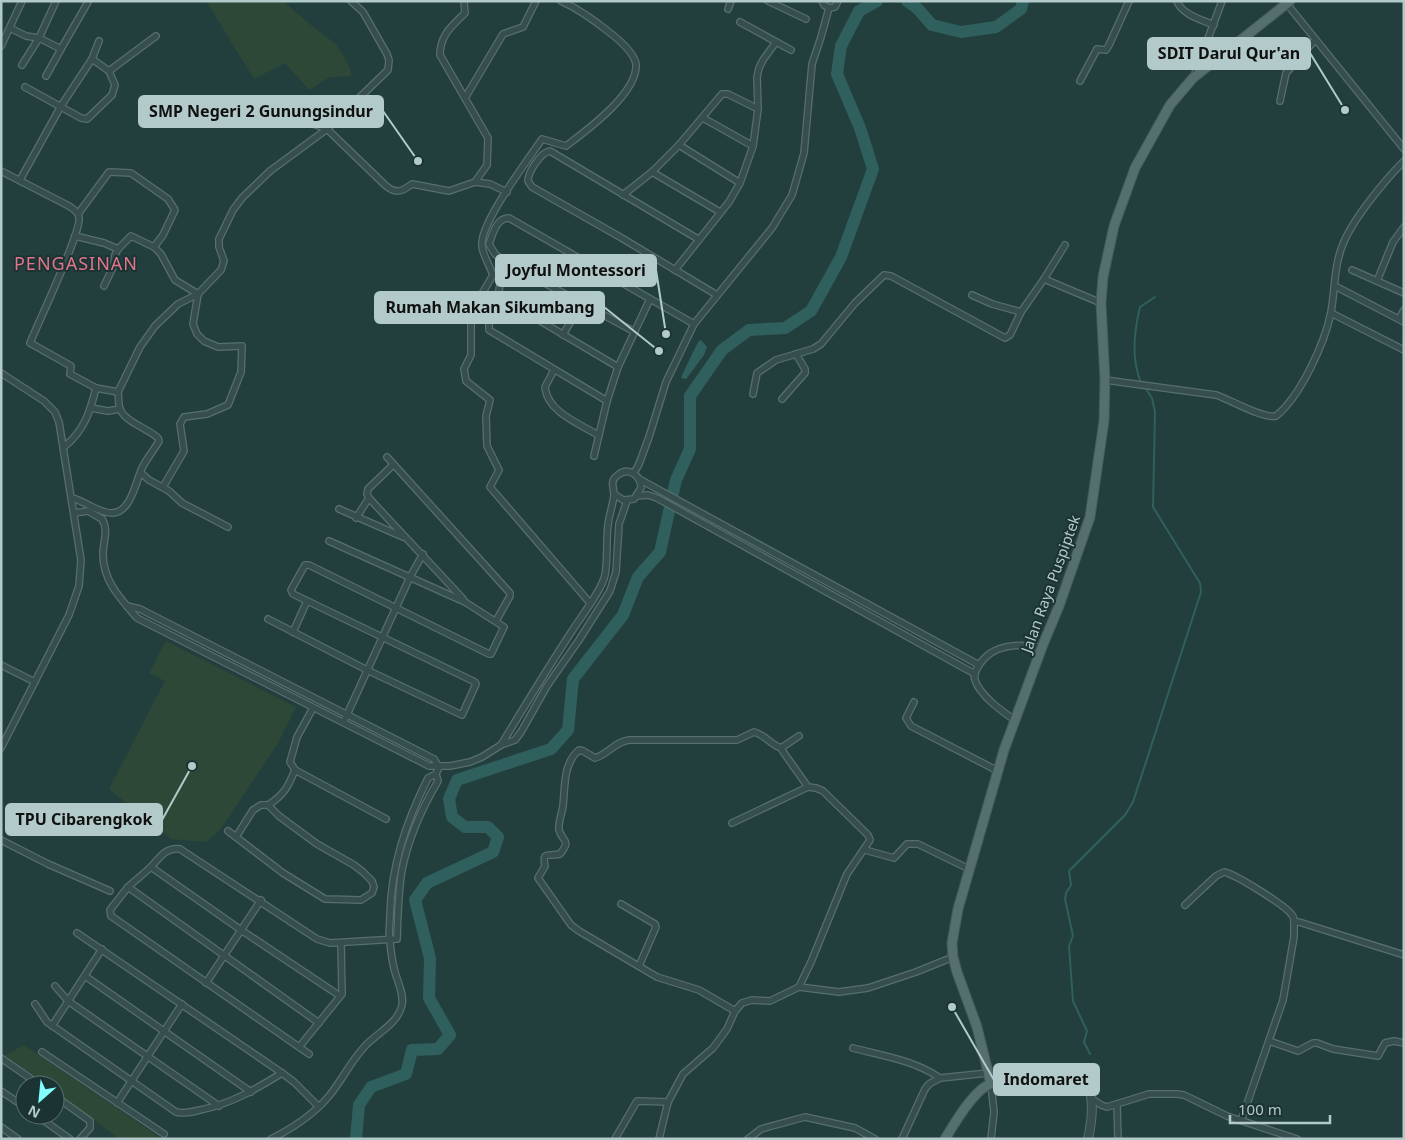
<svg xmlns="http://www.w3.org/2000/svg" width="1405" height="1140" viewBox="0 0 1405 1140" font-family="'Noto Sans',sans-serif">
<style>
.green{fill:#2d4837}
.water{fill:#30605e}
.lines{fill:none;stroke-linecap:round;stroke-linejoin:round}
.stream{stroke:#30605e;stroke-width:2}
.river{stroke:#30605e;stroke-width:12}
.minor-casing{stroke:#576f6e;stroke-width:8}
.tertiary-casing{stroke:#576f6e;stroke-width:10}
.primary-casing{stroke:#435a5a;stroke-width:11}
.minor{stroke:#374e4e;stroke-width:5.5}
.tertiary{stroke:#374e4e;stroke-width:8}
.primary{stroke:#546f6e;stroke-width:9}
.labels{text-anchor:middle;stroke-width:4;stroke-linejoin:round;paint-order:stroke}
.street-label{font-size:15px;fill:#b2cac9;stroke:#1c3333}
.quarter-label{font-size:18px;letter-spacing:1px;fill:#e07589;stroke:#1c3333}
.leader{fill:none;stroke:#b2cac9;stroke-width:2}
.callout-dot{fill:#b2cac9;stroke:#1c3333;stroke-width:2}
.callout{fill:#b2cac9;stroke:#b2cac9;stroke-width:2}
.callout-label{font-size:16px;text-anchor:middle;font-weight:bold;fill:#111}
</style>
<rect width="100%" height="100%" fill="#223f3d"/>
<g class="green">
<polygon points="206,1 283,1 312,26 336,44 348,64 352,76 330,77 309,90 285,63 254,79"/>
<polygon points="166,641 296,707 278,743 220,830 206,842 171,839 109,789 165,681 149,673"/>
<polygon points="24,1045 162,1139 120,1139 55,1092 55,1085 46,1085 5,1055"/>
</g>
<polygon class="water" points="701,340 707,347 704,355 686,379 681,378 683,373 698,342"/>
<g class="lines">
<g class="stream">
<path d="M1141,383C1131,358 1134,332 1140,307L1155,297"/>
<polyline points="1090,1054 1084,1042 1087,1031 1073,1001 1069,946 1073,936 1065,899 1066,893 1071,885 1069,871 1125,815 1133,802 1201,592 1200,583 1153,507 1155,412 1152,398 1144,386"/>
</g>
<g class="river">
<polyline points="907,1 918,9 932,25 961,32 996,27 1021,9 1023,1"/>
<polyline points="356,1139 359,1105 371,1087 406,1074 412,1050 438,1049 450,1035 429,998 430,958 415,900 427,883 493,852 498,837 488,827 465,827 452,817 449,799 457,780 551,749 568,730 573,679 623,615 638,577 660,552 676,480 690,449 690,396 722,350 749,330 785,328 811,311 841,257 873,169 860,128 837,74 841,46 859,11 877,1"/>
</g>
<defs>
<g id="minor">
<path d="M464,1L465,13C452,26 440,35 440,55L488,138L487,165L475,182"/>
<path d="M561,1C579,9 594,20 609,32C618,39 634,52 636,64C638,93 587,130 566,146L542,139C528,160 479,224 482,246C483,256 490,266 493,275L483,292L471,325V355L464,369L466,381L490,400L486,416L487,446L499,470L490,487L590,603"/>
<polyline points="768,1 806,19"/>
<polyline points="822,1 824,5 829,8 835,7 838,1"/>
<path d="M1177,1C1181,14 1202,20 1214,25"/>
<polyline points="1287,4 1404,149"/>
<polyline points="728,9 731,1"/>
<polyline points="740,22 791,50"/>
<polyline points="10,28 26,36 39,38 61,49 46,76"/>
<polyline points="1,46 22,1"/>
<polyline points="61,49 88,2"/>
<polyline points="22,65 39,38 56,1"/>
<polyline points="109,71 156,36"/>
<polyline points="1194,76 1222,1"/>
<polyline points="1080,81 1097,49 1106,50 1109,45 1129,1"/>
<polyline points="25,87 81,118 87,119 112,95 115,85 109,71 92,59"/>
<polyline points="465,98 503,34 523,27 536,1"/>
<polyline points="1280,101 1286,73 1315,40"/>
<path d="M287,118L308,122L327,129L385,185C395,194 402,192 412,184L449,191L475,182L490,184L507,192"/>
<polyline points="703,118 753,146"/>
<polyline points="679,145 740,183"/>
<path d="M1,171L69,206C73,209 78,211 79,217C82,231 38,323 30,343L71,366L70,374L96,388L118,392L140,347L155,326L178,304L198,294L221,270L224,261L219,247V239L233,210L242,198L270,171L327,129L388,70L389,60L387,54L363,12L351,1"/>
<polyline points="652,172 720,212"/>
<polyline points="20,180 61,106 92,59 99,41"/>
<polyline points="623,195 652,172 679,145 722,94 728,94 758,109"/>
<polyline points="78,214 109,172 131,173 168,199 175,210 163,235 154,247"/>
<polyline points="75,236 104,243 118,249 131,236 154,247 161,254 175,280 198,294 193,324 197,334 204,341 218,347 242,346 241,372 228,405 207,414 184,417 180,424 184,451 163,487"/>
<path d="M698,239L550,151C541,152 528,172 528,181L532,187L620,237L717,295"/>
<polyline points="504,261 498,296 489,325 489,330 607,401"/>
<polyline points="675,270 729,202 740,183 753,146 758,109 757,77 759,68 763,60 776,42"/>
<polyline points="1352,270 1404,293"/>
<polyline points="1044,279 1065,245"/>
<polyline points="1377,281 1393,242 1404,227"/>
<polyline points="104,286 113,267 115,255 118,249"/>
<polyline points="1335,286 1404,322"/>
<polyline points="972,295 992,304 1021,312"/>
<polyline points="498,296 618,367"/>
<polyline points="1331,313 1404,350"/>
<polyline points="1399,319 1404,310"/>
<path d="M635,332L504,261L495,254L489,244C493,234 496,218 509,218L694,324"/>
<polyline points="563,335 581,303"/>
<path d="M554,370L545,387C547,412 580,424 598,435"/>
<polyline points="1,373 44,401 55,412 59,422 81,560 79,586 69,615 1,748"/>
<path d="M1105,380L1216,395C1231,400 1263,419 1276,416C1300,397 1325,343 1331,312C1335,290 1334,265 1343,244C1353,219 1384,181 1404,161"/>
<polyline points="753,394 757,373 776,360 813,349 821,344 855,303 884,275 891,276 1005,338 1010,335 1021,312 1044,279 1101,303"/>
<polyline points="782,399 805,373 805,369 796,354"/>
<polyline points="91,408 108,411 120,409"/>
<path d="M64,447C84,431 90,412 96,388"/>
<polyline points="594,456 607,401 618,367 650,299"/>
<polyline points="387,457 510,593 510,596 496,621"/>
<path d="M393,465L368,489L367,494L369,498C400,532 432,565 463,599"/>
<polyline points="141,473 149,480 169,491 182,503 228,527"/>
<polyline points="634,473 639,464 649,437 666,382 694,324 772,228 792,195 804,153 812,64 821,37 829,8"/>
<polyline points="639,479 979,665"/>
<polyline points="637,496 648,495 657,498 975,674"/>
<path d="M72,498C85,501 98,513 112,513C131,513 136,481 142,468C147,458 154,450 159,441L158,438C148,428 126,423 120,409C118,404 119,397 118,392"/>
<polyline points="339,509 403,537"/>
<path d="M74,513L88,511L102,519C109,530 103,542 103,554C103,581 120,598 137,618L429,766H450L470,762L482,757L501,745L515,740L521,732L547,686L579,640L610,591L616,572L619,524L627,501"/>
<polyline points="356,518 369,498"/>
<polyline points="127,606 140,609 434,759 439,767"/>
<polyline points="268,619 367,670 462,715 476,684 475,682 293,594 291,590 305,565 309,565 489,654 491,654 504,627 465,602 329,541"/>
<polyline points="293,632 307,601"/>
<polyline points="1,665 35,682"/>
<polyline points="914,702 906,718 911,726 998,771"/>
<polyline points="345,719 410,577 423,554"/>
<path d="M1016,721C1003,712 980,696 975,680C973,675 976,670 979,665C993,643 1019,644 1042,647"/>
<polyline points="799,736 781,748 784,753 808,787 816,788 823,791 868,835 870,840 847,874 811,962 799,987"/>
<path d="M501,745C524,707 547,669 572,631C580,618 602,590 605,575C608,559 606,542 608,525C609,515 613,505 614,495C614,487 609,481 618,475C629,466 641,476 641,488L634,499L623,500L614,494"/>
<polyline points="295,770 290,762 297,737 313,708"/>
<path d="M268,805C284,795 288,787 295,770L386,819"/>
<polyline points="732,823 808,787"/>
<polyline points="228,831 283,873 325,899 361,900 372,893 374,887 372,881 363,872 354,865 317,844 279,816 268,805 261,805 253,810 236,837"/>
<polyline points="1,840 48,864 110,891"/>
<polyline points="865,850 894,858 907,844 918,844 969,869"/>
<polyline points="151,867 128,887 110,910 111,916 309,1054"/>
<polyline points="128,887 319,1023"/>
<polyline points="621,904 655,924 656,927 639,966"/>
<path d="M1185,905L1216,876L1224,872C1235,874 1285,905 1292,915C1294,917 1294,919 1294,922"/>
<polyline points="77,933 282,1073 294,1082 318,1106"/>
<polyline points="85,976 251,1092"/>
<polyline points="206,983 261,900"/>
<polyline points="55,986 68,1001 219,1106"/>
<path d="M340,996L241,930L151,867C160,857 166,847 180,849L317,939L330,943L397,939C398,916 398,893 402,870C408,840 422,808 438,781L436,774L439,767"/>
<path d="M35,1004L47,1022L176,1112C184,1114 192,1112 200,1110C231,1104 256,1089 282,1073"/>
<path d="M735,1011L699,990L657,977L579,931L571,925L538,878L545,866C542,850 548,857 560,854C572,839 562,842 559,830C558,823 562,813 563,806C565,788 563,763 579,750L583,751L595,758C609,754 614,742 629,740H737L754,732C765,735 770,744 781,748"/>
<polyline points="52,1026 102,949"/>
<polyline points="1269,1041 1298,1051 1313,1043 1317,1043 1333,1049 1378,1056 1385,1043 1394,1041 1404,1043"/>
<polyline points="300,1046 342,994 341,943"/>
<path d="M853,1048C883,1056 914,1060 940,1078"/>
<polyline points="42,1052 164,1134"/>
<polyline points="1,1058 40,1085"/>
<polyline points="1,1091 25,1107"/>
<polyline points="55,1096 90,1121 90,1128 80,1139"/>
<polyline points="1091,1098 1101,1105 1107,1107 1149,1094 1177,1094 1184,1095 1227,1116 1297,1139"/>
<polyline points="117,1103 182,1004"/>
<polyline points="1117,1104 1118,1139"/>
<polyline points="36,1115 70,1139"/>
<polyline points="1241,1121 1283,1000 1294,937 1294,922 1299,922 1404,955"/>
<polyline points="1,1127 18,1139"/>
<path d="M271,1139C291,1129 314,1114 329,1096C343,1079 351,1060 367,1044C379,1032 398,1023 402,1005C404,994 398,983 395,972C392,962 391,952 390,942C388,934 390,924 390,916C391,866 406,822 428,778L436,774"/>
<polyline points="615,1139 637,1101 668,1102"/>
<polyline points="659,1139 668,1102 683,1074 713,1048 727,1029 735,1011 742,1003 752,1000 770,1001 799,987 839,992 868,988 916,972 953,957"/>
<polyline points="748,1139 761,1129 805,1117 855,1128 875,1139"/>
<polyline points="902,1139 925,1089 929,1084 940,1078 988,1073"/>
<polyline points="991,1139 994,1112 991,1084"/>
</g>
<path id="tertiary" d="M991,1084H998L1065,1074L1076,1071L1083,1073C1095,1092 1093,1117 1088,1139"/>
<path id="primary" d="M945,1139C954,1124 975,1088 991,1084L977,1027L957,972L953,957L952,943L958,909L1004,750L1042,647L1059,606L1090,517L1104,421L1105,380L1101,303L1103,277L1114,226L1135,168L1170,105L1193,78L1290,1"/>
</defs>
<use href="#minor" class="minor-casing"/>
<use href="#tertiary" class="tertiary-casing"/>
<use href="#primary" class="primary-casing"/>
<use href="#minor" class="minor"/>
<use href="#tertiary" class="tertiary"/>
<use href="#primary" class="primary"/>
</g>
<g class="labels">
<g class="street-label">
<text transform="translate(1051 584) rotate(-70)" y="5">Jalan Raya Puspiptek</text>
</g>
<g class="quarter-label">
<text x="76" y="270">PENGASINAN</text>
</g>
</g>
<path class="leader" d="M1345 110L1310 53M418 161L383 111M666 334L656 270M659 351L604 307M192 766L162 820M952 1007L994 1080"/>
<g class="callout-dot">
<circle cx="1345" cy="110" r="5"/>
<circle cx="418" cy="161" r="5"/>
<circle cx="666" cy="334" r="5"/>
<circle cx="659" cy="351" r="5"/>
<circle cx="192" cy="766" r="5"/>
<circle cx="952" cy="1007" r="5"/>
</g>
<g class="callout">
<rect x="1148" y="38" width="162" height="31" rx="5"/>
<rect x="139" y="96" width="244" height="31" rx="5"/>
<rect x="496" y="255" width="160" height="31" rx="5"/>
<rect x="375" y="292" width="229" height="31" rx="5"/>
<rect x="6" y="804" width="156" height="31" rx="5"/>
<rect x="994" y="1064" width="105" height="31" rx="5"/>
</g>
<g class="callout-label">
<text x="1229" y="59">SDIT Darul Qur'an</text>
<text x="261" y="117">SMP Negeri 2 Gunungsindur</text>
<text x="576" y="276">Joyful Montessori</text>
<text x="490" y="313">Rumah Makan Sikumbang</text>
<text x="84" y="825">TPU Cibarengkok</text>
<text x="1046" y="1085">Indomaret</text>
</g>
<rect width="1405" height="1140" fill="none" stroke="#b2cac9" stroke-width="5"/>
<g transform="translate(40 1100) rotate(207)"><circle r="24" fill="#1c3333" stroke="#586f6f"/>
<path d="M0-4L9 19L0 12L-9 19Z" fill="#84fdfd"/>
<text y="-8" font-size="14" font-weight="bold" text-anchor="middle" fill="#b2cac9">N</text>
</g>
<path d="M1230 1115v8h100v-8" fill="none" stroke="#b2cac9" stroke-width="2.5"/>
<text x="1238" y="1115" font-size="15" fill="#b2cac9" stroke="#1c3333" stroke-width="4" paint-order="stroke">100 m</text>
</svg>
